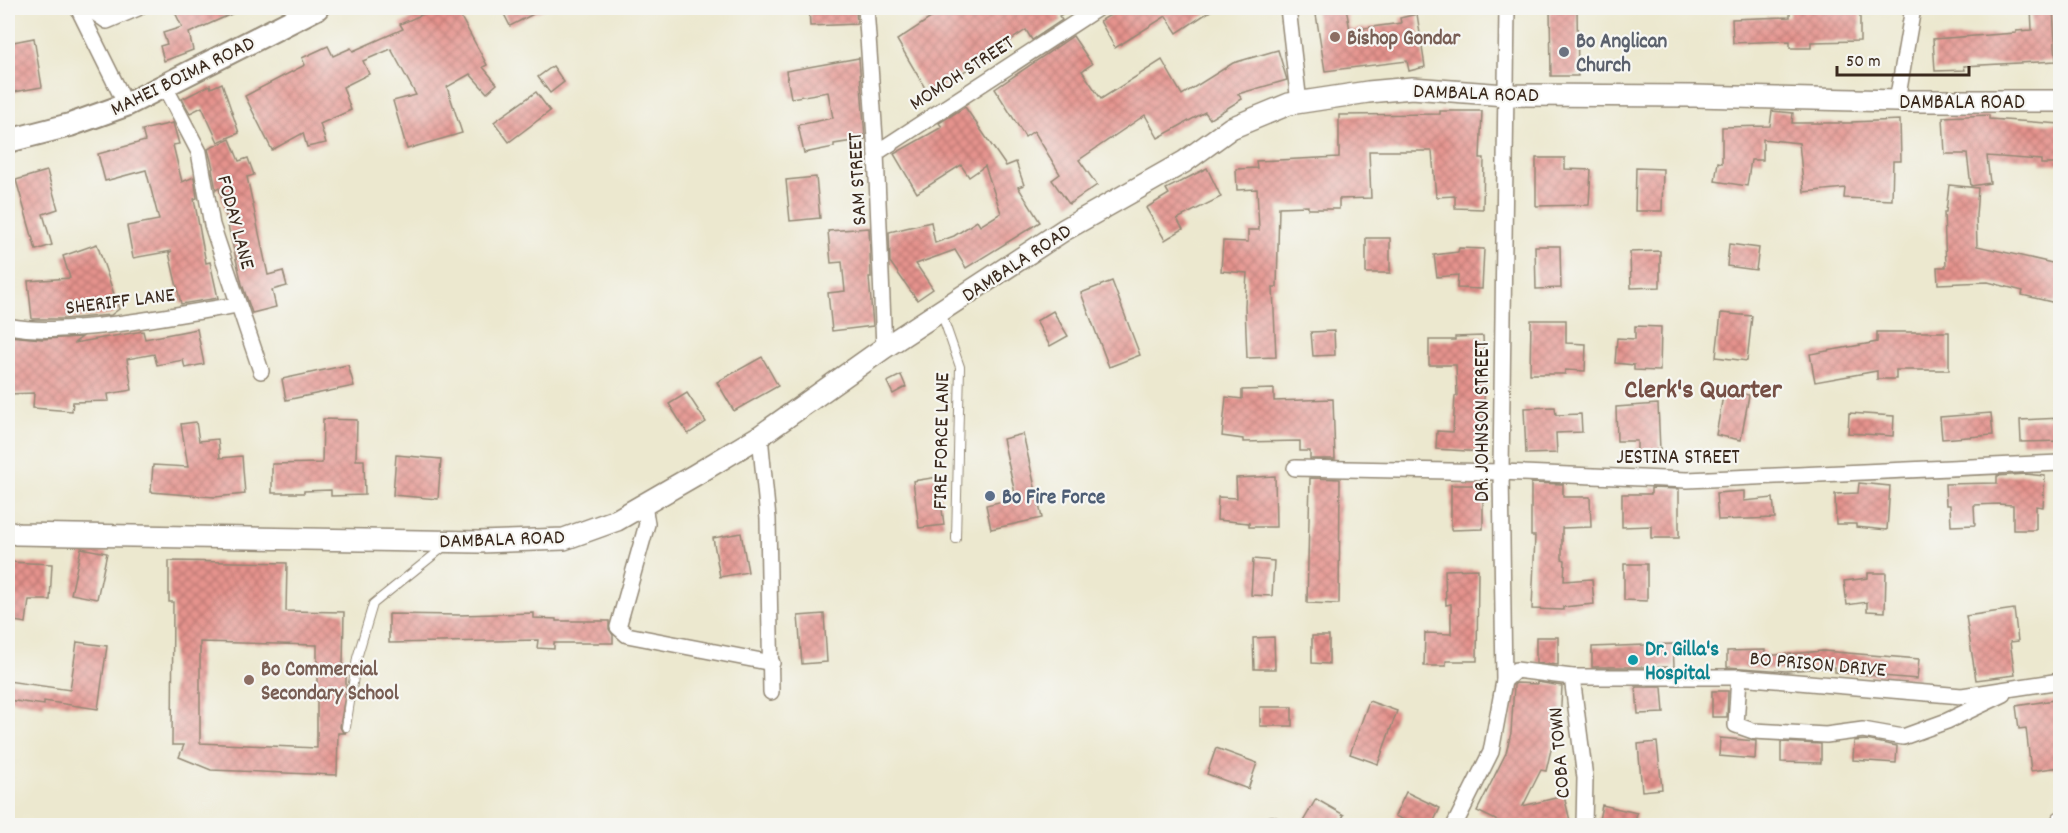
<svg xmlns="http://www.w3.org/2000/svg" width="2068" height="833" viewBox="0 0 2068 833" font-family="Dekko,sans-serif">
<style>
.building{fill:url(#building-cross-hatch);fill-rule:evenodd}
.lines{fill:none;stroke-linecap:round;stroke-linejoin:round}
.lane-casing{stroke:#948976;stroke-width:10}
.street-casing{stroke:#948976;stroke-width:18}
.secondary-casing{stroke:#948976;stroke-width:24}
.primary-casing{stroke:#948976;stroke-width:26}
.lane{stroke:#fff;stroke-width:8}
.street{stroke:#fff;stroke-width:15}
.secondary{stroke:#fff;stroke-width:21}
.primary{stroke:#fff;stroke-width:22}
.education-dot{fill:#8d6e63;stroke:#f6f6f2;stroke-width:2}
.worship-dot{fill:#6b7280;stroke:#f6f6f2;stroke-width:2}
.service-dot{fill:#5c6f8a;stroke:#f6f6f2;stroke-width:2}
.culture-dot{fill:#0f9aa8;stroke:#f6f6f2;stroke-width:2}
.labels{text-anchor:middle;stroke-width:4.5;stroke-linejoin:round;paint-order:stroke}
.education-label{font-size:21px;font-weight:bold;fill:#785e54;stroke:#f6f6f2;text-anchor:start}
.worship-label{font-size:21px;font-weight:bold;fill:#5b616d;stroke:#f6f6f2;text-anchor:start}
.street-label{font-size:21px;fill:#3b2a1e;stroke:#f6f6f2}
.service-label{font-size:21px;font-weight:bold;fill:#4e5e75;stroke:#f6f6f2;text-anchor:start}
.culture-label{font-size:21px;font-weight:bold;fill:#0d838f;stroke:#f6f6f2;text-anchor:start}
.district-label{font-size:27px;font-weight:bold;fill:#764f45;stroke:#f6f6f2}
</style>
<defs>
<pattern id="building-cross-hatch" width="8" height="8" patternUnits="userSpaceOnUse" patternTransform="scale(1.5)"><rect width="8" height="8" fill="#e5938d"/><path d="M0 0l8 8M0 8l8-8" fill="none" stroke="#bb7873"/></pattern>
</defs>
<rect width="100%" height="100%" fill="#f6f6f2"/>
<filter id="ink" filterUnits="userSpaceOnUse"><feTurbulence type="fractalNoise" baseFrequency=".0167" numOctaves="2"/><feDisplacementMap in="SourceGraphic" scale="12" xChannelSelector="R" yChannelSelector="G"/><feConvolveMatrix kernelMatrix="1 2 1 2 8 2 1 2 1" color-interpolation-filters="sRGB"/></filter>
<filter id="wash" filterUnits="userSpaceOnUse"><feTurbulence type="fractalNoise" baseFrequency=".008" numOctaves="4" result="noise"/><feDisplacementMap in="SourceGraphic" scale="24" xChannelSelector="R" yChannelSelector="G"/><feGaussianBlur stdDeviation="1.35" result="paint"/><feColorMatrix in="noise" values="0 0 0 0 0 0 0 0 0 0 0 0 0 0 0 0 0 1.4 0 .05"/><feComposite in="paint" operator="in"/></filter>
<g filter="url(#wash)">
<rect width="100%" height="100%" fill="#ece8cf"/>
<g id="blocks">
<g class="building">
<polygon points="173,8 245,8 189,33 193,50 164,61 160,46 167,44 163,33 182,27"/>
<polygon points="423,8 456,8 487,65 483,67 497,84 487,93 470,74 447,87 462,133 407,149 393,101 416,95 391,49 363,61 369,74 343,87 351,110 320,124 326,143 307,147 303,133 272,150 245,96 305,65 302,58 328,46 333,56 351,48 353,51 403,29 400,24 426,13"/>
<polygon points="515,8 545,8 510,26 504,14"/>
<polygon points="809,8 856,8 857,24 810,26"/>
<polygon points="946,8 1072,8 1059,16 1062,20 1032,40 1026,30 929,95 897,40"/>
<polygon points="1122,8 1215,8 1177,33 1166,16 1115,48 1100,21"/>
<polygon points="1315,8 1346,8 1350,30 1401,23 1400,18 1417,14 1425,67 1409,71 1407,61 1325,71"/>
<polygon points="1550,8 1577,8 1578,76 1551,76"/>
<polygon points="1790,8 1860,8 1860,41 1811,42 1811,48 1790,48 1790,41 1733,43 1732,19 1790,17"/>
<polygon points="2031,8 2053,8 2056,61 1964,66 1965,70 1935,71 1933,39 2016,33 2016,31 2032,30"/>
<polygon points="1073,36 1092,64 1082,71 1101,99 1162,60 1182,95 1233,63 1278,50 1287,80 1238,94 1242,99 1210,119 1205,112 1158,138 1145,115 1079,160 1097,185 1069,204 1052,180 1060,174 1034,131 1025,137 995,89"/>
<polygon points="34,38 42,87 8,93 8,43"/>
<polygon points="859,58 865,139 834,144 834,147 804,153 798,125 833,118 828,92 791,98 786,71"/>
<polygon points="553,66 564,82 550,93 538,77"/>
<polygon points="222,83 239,133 218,142 202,107 190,113 182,99 210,85 211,88"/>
<polygon points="536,92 550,111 509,142 494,122"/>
<polygon points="965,107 1006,166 1016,162 1024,185 1018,187 1040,222 966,268 955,250 916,264 933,289 917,300 890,262 889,232 931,222 935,243 954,236 977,221 980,226 1001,213 985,166 969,177 961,165 917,193 894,154 942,127 939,123"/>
<polygon points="1440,111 1482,111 1480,158 1484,158 1483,209 1455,208 1455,196 1436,197 1432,151 1369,151 1371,198 1339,199 1339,209 1308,209 1308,206 1279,207 1277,287 1273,287 1276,357 1247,358 1245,306 1247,273 1221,271 1223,241 1248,242 1248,230 1259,230 1257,189 1237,190 1236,169 1257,168 1256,161 1339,157 1339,115 1440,114"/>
<polygon points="1772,111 1793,113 1792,123 1852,123 1852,122 1900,120 1901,161 1893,161 1892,200 1844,198 1845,188 1804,192 1799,143 1763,139 1763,160 1751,160 1747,186 1715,181 1718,162 1722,163 1722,127 1770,126"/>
<polygon points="1989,115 1989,119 2061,124 2061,164 2041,164 2041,160 1987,156 1990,183 1971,186 1967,154 1945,154 1943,117"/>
<polygon points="173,123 179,144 173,145 182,182 194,177 197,198 194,199 206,263 210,262 218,298 181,304 169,253 172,251 133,258 127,226 159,220 146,170 105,181 98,154 145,141 142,130"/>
<polygon points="230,139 239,161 248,158 254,175 247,177 268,275 283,271 287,286 272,290 276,307 252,313 242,284 219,188 216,190 212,169 213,168 208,149"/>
<polygon points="1536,158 1565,158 1565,169 1591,170 1589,205 1536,206"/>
<polygon points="1207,168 1221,197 1177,219 1183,229 1165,240 1146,208 1169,194 1166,189"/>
<polygon points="1636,168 1663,169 1662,211 1635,211"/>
<polygon points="47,171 58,209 43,214 52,245 36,250 16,180"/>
<polygon points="816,177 820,218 790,221 786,180"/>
<polygon points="1949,185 1978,188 1976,216 1977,246 2061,265 2061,284 2056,303 2022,295 2023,291 1988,282 1938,284 1937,267 1946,267 1944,212 1946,212"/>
<polygon points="869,228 871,277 869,277 873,326 832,331 828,293 845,291 842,262 831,263 828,231"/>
<rect x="1366" y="238" width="24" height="35"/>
<polygon points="97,244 119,309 111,315 64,319 32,319 28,281 70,278 63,256"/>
<polygon points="1729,244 1759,248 1756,270 1727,266"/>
<polygon points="1535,246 1560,246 1561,288 1536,289"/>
<polygon points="1459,248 1484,249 1482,289 1457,288 1458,275 1437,277 1434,255 1458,252"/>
<polygon points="1660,251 1660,287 1631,288 1630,252"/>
<polygon points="1112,281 1140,355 1109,367 1081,293"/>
<polygon points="1053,311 1068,336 1050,346 1036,321"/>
<polygon points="1721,313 1752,316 1747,361 1716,357"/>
<polygon points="1531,320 1566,320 1566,343 1586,344 1585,371 1565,370 1565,374 1530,374"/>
<polygon points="1635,326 1661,327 1660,371 1634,370 1634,365 1615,363 1617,338 1635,339"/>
<polygon points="197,329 204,364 185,368 183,360 157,365 154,354 127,359 132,390 108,394 109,401 73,402 72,411 33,408 34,393 8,394 8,336 42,339 82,337 74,343 143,331 145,339"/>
<polygon points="1334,331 1335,355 1313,356 1311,332"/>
<polygon points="1877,332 1949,332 1949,370 1896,370 1896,379 1877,379 1877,371 1815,382 1810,354 1877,342"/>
<polygon points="1483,336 1485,377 1482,452 1436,449 1437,431 1453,432 1455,396 1457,396 1456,365 1429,365 1429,340 1455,340 1455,337"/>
<polygon points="762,357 778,386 734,411 717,382"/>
<polygon points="348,365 354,386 286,400 282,379"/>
<polygon points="901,375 906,387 893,394 887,382"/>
<polygon points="1274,389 1274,401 1333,399 1335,459 1310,459 1310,451 1300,451 1300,441 1243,442 1243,439 1222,436 1226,397 1242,399 1242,390"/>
<polygon points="1724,390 1749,395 1741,440 1716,435"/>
<polygon points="687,393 706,422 688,434 669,404"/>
<polygon points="1658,404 1660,450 1637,452 1637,441 1617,441 1616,407"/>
<polygon points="1555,407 1556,415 1581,414 1582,432 1556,433 1557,453 1526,454 1524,408"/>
<polygon points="1849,413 1894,416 1893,436 1848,433"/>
<polygon points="1991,413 1993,435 1942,439 1940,417"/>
<polygon points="2061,418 2061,441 2021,442 2020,420"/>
<polygon points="323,419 357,420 356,460 364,460 365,495 331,496 331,490 304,491 304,493 272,493 272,464 322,463"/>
<polygon points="196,422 199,441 218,439 220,458 242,456 245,494 215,497 151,492 153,465 188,467 181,424"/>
<polygon points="1023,434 1042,518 991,529 986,505 1016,498 1003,439"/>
<polygon points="396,455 441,459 438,499 393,495"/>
<polygon points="2025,474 2045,476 2043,507 2036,506 2036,530 2013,530 2013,505 1998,504 1974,505 1975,525 1951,526 1950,505 1946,505 1945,484 1997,483 1997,476"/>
<polygon points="1275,476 1276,527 1249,527 1249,523 1217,520 1218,497 1237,498 1236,478"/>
<polygon points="938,477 944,525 919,528 913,481"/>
<polygon points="1310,478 1340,479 1339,604 1307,603"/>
<polygon points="1531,483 1563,484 1563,497 1590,497 1591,527 1562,528 1562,559 1565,560 1564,581 1592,579 1594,604 1563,607 1563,610 1532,609 1535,536 1531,536"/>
<polygon points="1859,483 1890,486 1887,530 1856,527 1856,524 1836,524 1835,494 1858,493"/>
<polygon points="1451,485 1483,485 1483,529 1451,530"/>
<polygon points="1651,488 1679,489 1679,538 1651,538 1651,526 1622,527 1622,494 1651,494"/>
<polygon points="1744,491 1744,501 1773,498 1775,518 1718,520 1716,493"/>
<polygon points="741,533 748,572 720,577 713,538"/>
<polygon points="81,548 107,553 97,599 71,594"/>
<polygon points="1253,559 1274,561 1272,596 1251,595"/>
<path d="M169,561L287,563L286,611L344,612L343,665H346V689L340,727L342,731L346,733H338L337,775L211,770L179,757L184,745H172L173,602H169ZM200,642L317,645V748L200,743Z"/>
<polygon points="8,562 52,564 50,600 29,600 26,623 8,620"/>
<polygon points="1624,564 1647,564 1647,601 1624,600"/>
<polygon points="1478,569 1477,661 1446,661 1446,666 1424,666 1425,633 1451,634 1451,604 1446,605 1445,570"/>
<polygon points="1868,573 1886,573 1885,612 1867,611 1867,602 1847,605 1844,581 1868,578"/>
<polygon points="2014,609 2018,641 2010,642 2015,675 1976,680 1966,616"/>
<polygon points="534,613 534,618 556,619 556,621 609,621 609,629 613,635 613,643 554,643 554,649 537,648 538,640 389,643 389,614 459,615"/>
<polygon points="824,614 827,662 802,664 798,616"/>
<polygon points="1312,636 1329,636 1329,664 1312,663"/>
<polygon points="1274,637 1275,669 1254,669 1253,638"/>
<polygon points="1536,637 1558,637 1558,665 1536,663"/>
<polygon points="77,642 107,646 98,709 44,701 44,705 8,700 8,681 70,690"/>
<polygon points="1673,644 1674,667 1592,667 1592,647"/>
<polygon points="1765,650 1765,656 1823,651 1919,659 1917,679 1835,672 1835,667 1786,671 1727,667 1727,651"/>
<polygon points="1537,682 1562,686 1560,724 1557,724 1546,771 1541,770 1523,806 1564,796 1571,825 1506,825 1477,811 1506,753 1511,733 1514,685 1516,683 1537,684"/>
<polygon points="1636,687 1662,687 1664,713 1638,714"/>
<polygon points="1712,691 1728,691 1727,717 1712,717"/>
<polygon points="2061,699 2061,767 2031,771 2026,728 2019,729 2016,706"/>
<polygon points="1369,701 1397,711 1378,764 1350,754"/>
<rect x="1260" y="707" width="32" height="19"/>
<polygon points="1720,738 1756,741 1755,759 1719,756"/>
<polygon points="1866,740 1897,746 1896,763 1853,760 1854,741"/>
<polygon points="1657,742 1662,789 1642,791 1638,744"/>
<polygon points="1781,742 1821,744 1821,763 1781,762"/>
<polygon points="1216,748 1257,763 1248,789 1207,774"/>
<polygon points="1406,792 1440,808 1432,825 1414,825 1395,816"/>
<polygon points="1316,799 1344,815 1338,825 1301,825"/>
<polygon points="1602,805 1637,813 1634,825 1598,825"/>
</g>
</g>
</g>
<g filter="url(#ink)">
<use href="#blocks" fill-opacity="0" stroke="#948976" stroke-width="1.5"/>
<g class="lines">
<defs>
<g id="lane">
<polyline points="941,312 960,367 956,539"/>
<polyline points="346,727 357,658 373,604 445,546"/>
</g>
<g id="street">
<polyline points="78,8 126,105"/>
<polyline points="88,8 107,21 138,8"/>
<polyline points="866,8 876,153 884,348"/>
<polyline points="1288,8 1299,103"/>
<polyline points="165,87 199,152 212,225 261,371"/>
<polyline points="1897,101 1913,8"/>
<polyline points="876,153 1098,8"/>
<path d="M8,326C39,332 68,329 100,326C146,321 192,312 238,305"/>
<polyline points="760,436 768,519 771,692"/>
<polyline points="1295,468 1501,472 1687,480 2060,463"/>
<polyline points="644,505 647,524 618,627 627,635 772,663"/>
<polyline points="1572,677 1585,778 1584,826"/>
<polyline points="1739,677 1736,725 1753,731 1826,735 1863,730 1903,737 1947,721 2004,694"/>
<polyline points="1504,681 1516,670 1572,677 1739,677 1962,696 2060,681"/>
<polyline points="1269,826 1272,824"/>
<polyline points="1454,826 1491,752 1504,681 1501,472 1507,8"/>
<polyline points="2057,826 2060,819"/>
</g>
<polyline id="secondary" points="8,531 17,534 479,542 564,539 617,520 695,475 760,436 884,348 1064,230 1184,162 1231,128 1289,104 1368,92 1412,88 1505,95 1694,96 1897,101 2060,101"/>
<polyline id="primary" points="8,141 70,125 126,105 317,8"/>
</defs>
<use href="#lane" class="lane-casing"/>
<use href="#street" class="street-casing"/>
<use href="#secondary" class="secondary-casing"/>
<use href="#primary" class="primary-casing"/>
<use href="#lane" class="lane"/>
<use href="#street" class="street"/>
<use href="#secondary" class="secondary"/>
<use href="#primary" class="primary"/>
</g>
</g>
<g class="education-dot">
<circle cx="1335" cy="37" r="6"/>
<circle cx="249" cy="680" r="6"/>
</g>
<circle class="worship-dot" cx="1564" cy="52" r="6"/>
<circle class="service-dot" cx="990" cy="496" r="6"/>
<circle class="culture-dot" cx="1633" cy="660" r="6"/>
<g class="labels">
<g class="education-label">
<text x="1347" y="44">Bishop Gondar</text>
<text x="261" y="675">Bo Commercial<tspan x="261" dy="24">Secondary School</tspan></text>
</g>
<g class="worship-label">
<text x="1576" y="47">Bo Anglican<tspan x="1576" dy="24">Church</tspan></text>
</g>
<g class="street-label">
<text transform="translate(961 72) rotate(-33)" y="7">MOMOH STREET</text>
<text transform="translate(182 75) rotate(-26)" y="7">MAHEI BOIMA ROAD</text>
<text transform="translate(1476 92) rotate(2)" y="7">DAMBALA ROAD</text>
<text x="1962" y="108">DAMBALA ROAD</text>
<text transform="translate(856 179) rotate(-93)" y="7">SAM STREET</text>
<text transform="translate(237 222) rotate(75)" y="7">FODAY LANE</text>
<text transform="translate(1016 262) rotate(-33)" y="7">DAMBALA ROAD</text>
<text transform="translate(120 300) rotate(-7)" y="7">SHERIFF LANE</text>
<text transform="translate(1481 421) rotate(-90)" y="7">DR. JOHNSON STREET</text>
<text transform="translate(940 441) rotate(-89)" y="7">FIRE FORCE LANE</text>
<text x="1678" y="463">JESTINA STREET</text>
<text transform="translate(502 538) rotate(-2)" y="7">DAMBALA ROAD</text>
<text transform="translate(1818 663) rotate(5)" y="7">BO PRISON DRIVE</text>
<text transform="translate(1558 753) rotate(-95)" y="7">COBA TOWN</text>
</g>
<g class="service-label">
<text x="1002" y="503">Bo Fire Force</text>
</g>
<g class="culture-label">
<text x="1645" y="655">Dr. Gilla's<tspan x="1645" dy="24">Hospital</tspan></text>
</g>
<g class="district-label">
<text x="1703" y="397">Clerk's Quarter</text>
</g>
</g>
<rect width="2068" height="833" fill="none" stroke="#f6f6f2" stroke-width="30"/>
<path d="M1837 66v9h132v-9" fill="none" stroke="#3b2a1e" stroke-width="3"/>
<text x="1846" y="66" font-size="18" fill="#3b2a1e" stroke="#f6f6f2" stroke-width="4.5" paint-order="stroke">50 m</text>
</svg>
